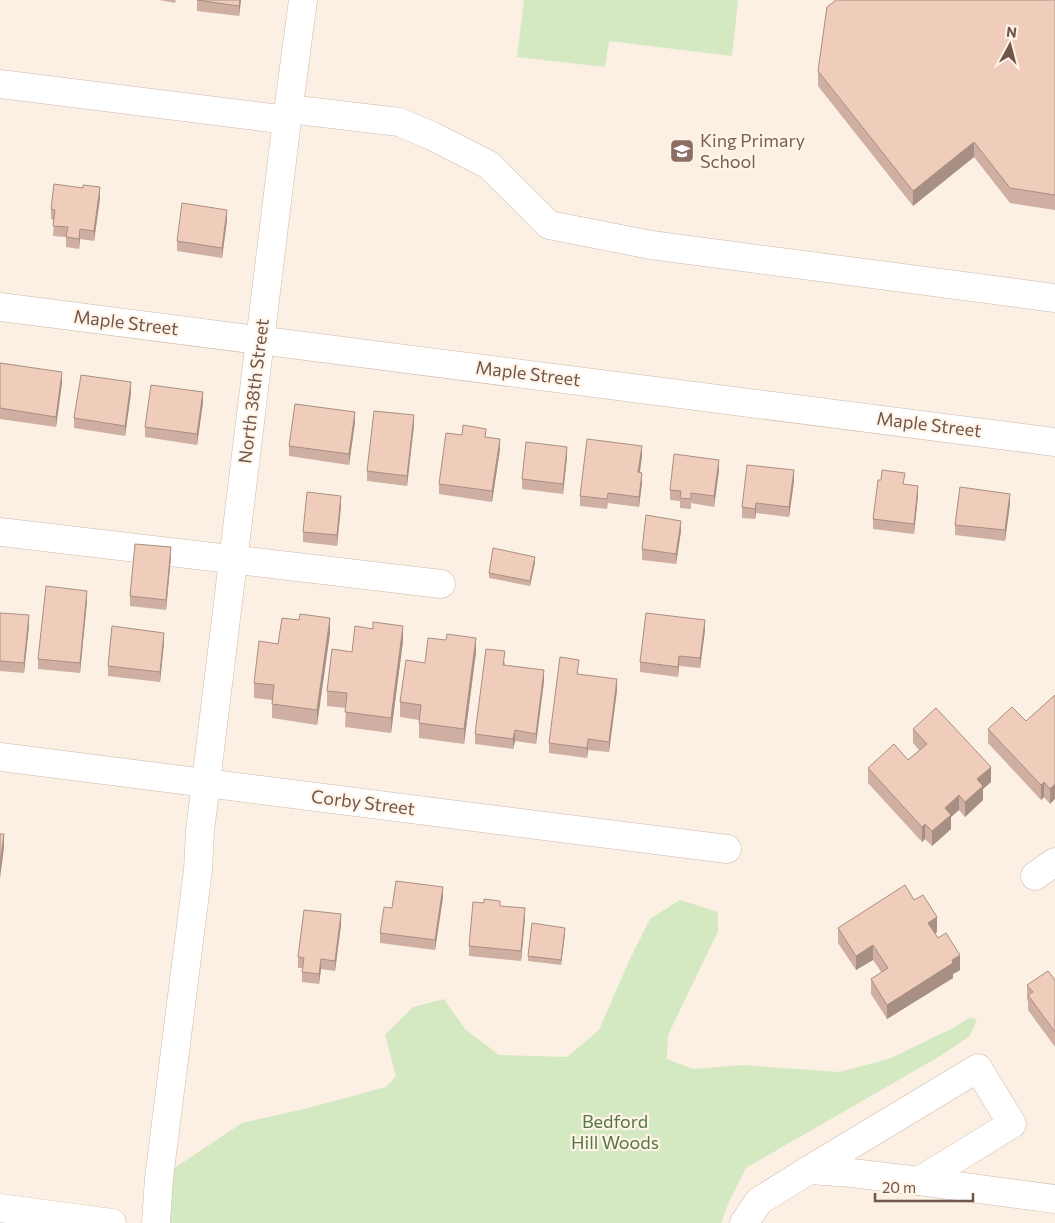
<svg xmlns="http://www.w3.org/2000/svg" width="1055" height="1223" viewBox="0 0 1055 1223" font-family="Commissioner,sans-serif">
<style>
.green{fill:#d4e8c2}
.lines{fill:none;stroke-linecap:round;stroke-linejoin:round}
.minor-casing{stroke:#ceb9ad;stroke-width:29}
.minor{stroke:#fff;stroke-width:28}
.wall{fill:#ceafa1}
.shaded-wall{fill:#a88f83}
.building{fill:#f0ccbb;stroke:#a88f83}
.labels{text-anchor:middle;stroke-width:4.5;stroke-linejoin:round;paint-order:stroke}
.education-label{font-size:18px;fill:#785e54;stroke:#fff4e8;text-anchor:start}
.street-label{font-size:18px;fill:#72554a;stroke:#fff4e8}
.park-label{font-size:18px;fill:#557842;stroke:#fff4e8}
</style>
<rect width="100%" height="100%" fill="#fbf0e3"/>
<g class="green">
<polygon points="524,0 738,0 732,56 609,41 605,67 517,57"/>
<polygon points="680,900 718,912 718,931 668,1035 667,1059 693,1069 742,1065 839,1072 889,1059 953,1028 969,1018 977,1019 970,1036 940,1056 746,1168 729,1202 721,1223 167,1223 173,1169 242,1123 304,1109 386,1087 396,1076 385,1035 413,1007 444,999 465,1029 499,1055 567,1057 599,1030 629,961 650,919"/>
</g>
<g class="lines">
<defs>
<g id="minor">
<polyline points="0,84 287,120"/>
<polyline points="289,109 399,122 432,136 489,165 549,225 651,245 1055,298"/>
<polyline points="0,307 1055,442"/>
<polyline points="0,532 441,584"/>
<polyline points="0,757 727,849"/>
<polyline points="1035,876 1055,862"/>
<polyline points="809,1170 978,1068 1012,1124 919,1181"/>
<polyline points="0,1208 112,1223"/>
<polyline points="156,1223 159,1178 198,870 200,831 287,120 303,0"/>
<polyline points="744,1223 759,1201 809,1170 852,1173 919,1181 1055,1199"/>
</g>
</defs>
<use href="#minor" class="minor-casing"/>
<use href="#minor" class="minor"/>
</g>
<g class="wall">
<polygon points="159,0 176,0 175,3"/>
<polygon points="197,0 241,0 239,16 197,11"/>
<polygon points="1055,0 1055,210 1010,203 974,157 913,206 818,86 818,71"/>
<polygon points="100,198 94,241 80,239 79,249 66,247 66,237 53,236 54,220 51,219 51,209"/>
<polygon points="227,220 222,258 177,251 177,241"/>
<polygon points="0,363 62,383 56,427 0,419"/>
<polygon points="131,393 125,436 74,428 74,418"/>
<polygon points="203,402 197,445 145,437 145,427"/>
<polygon points="355,422 349,465 289,456 289,446"/>
<polygon points="414,425 407,486 367,481 367,471"/>
<polygon points="486,437 500,449 492,502 439,494 439,484"/>
<polygon points="642,456 640,473 642,483 639,507 608,503 607,509 580,506 580,496"/>
<polygon points="567,457 563,494 522,489 522,479"/>
<polygon points="719,470 714,507 691,503 691,509 680,508 680,501 670,500 670,490"/>
<polygon points="794,481 789,517 756,513 755,519 742,518 742,507"/>
<polygon points="905,484 918,496 914,534 873,529 873,519"/>
<polygon points="1010,504 1005,541 955,535 955,525"/>
<polygon points="341,506 337,546 303,542 303,532"/>
<polygon points="681,531 676,564 642,560 642,549"/>
<polygon points="171,557 166,610 130,606 130,596"/>
<polygon points="535,562 530,586 489,578 489,573"/>
<polygon points="87,601 80,673 38,669 38,659"/>
<polygon points="0,613 29,626 24,673 0,671"/>
<polygon points="705,630 700,668 679,666 678,677 640,672 640,662"/>
<polygon points="330,633 317,725 272,718 272,700 254,698 254,683 278,644"/>
<polygon points="403,641 391,733 345,727 346,708 327,706 327,691 352,652"/>
<polygon points="164,643 160,682 108,676 108,666"/>
<polygon points="476,652 464,744 419,738 419,720 400,717 400,702 425,663"/>
<polygon points="505,661 505,665 544,681 536,744 515,741 513,749 475,744 475,734"/>
<polygon points="579,670 578,674 617,690 609,752 588,750 587,758 549,753 549,743"/>
<polygon points="1055,695 1050,804 1044,797 1041,800 988,743 988,729 1026,721"/>
<polygon points="913,729 991,782 983,789 983,800 965,817 959,810 951,817 951,829 932,846 925,839 922,842 868,783 868,768 908,760 919,750 913,743"/>
<polygon points="443,897 435,950 380,943 380,933 392,908"/>
<polygon points="914,900 937,932 935,934 960,970 953,974 953,978 887,1019 871,994 871,979 882,973 873,960 856,970 838,943 838,928"/>
<polygon points="500,906 525,918 521,961 469,956 469,946"/>
<polygon points="341,925 335,971 321,969 319,984 302,982 302,968 298,968 298,957"/>
<polygon points="565,933 561,965 528,961 528,956"/>
<polygon points="1055,980 1055,1047 1028,1010 1028,1001 1027,1000 1027,985"/>
</g>
<g class="shaded-wall">
<polygon points="240,0 241,0 239,16 239,6"/>
<polygon points="974,142 974,157 913,206 913,191"/>
<polygon points="100,187 100,198 94,241 94,231"/>
<polygon points="227,210 227,220 222,258 222,248"/>
<polygon points="80,229 80,239 79,249 79,239"/>
<polygon points="62,372 62,383 56,427 56,417"/>
<polygon points="131,382 131,393 125,436 125,426"/>
<polygon points="203,392 203,402 197,445 197,434"/>
<polygon points="355,412 355,422 349,465 349,454"/>
<polygon points="414,415 414,425 407,486 407,476"/>
<polygon points="500,439 500,449 492,502 492,491"/>
<polygon points="642,446 642,456 638,483 638,472"/>
<polygon points="567,447 567,457 563,494 563,484"/>
<polygon points="719,460 719,470 714,507 714,496"/>
<polygon points="794,470 794,481 789,517 789,507"/>
<polygon points="642,473 642,483 639,507 639,497"/>
<polygon points="918,486 918,496 914,534 914,524"/>
<polygon points="1010,494 1010,504 1005,541 1005,530"/>
<polygon points="341,496 341,506 337,546 337,535"/>
<polygon points="756,503 756,513 755,519 755,509"/>
<polygon points="681,521 681,531 676,564 676,554"/>
<polygon points="171,547 171,557 166,610 166,600"/>
<polygon points="535,557 535,562 530,586 530,581"/>
<polygon points="87,591 87,601 80,673 80,663"/>
<polygon points="29,615 29,626 24,673 24,663"/>
<polygon points="330,618 330,633 317,725 317,710"/>
<polygon points="705,620 705,630 700,668 700,658"/>
<polygon points="403,626 403,641 391,733 391,718"/>
<polygon points="164,633 164,643 160,682 160,672"/>
<polygon points="476,638 476,652 464,744 464,729"/>
<polygon points="679,656 679,666 678,677 678,667"/>
<polygon points="544,670 544,681 536,744 536,734"/>
<polygon points="617,679 617,690 609,752 609,742"/>
<polygon points="515,730 515,741 513,749 513,739"/>
<polygon points="588,739 588,750 587,758 587,748"/>
<polygon points="991,767 991,782 983,789 983,800 965,817 965,802 977,779"/>
<polygon points="1044,782 1044,797 1041,800 1041,785"/>
<polygon points="1055,784 1055,799 1050,804 1050,789"/>
<polygon points="959,795 959,810 951,817 951,829 932,846 932,831 945,808"/>
<polygon points="925,824 925,839 922,842 922,827"/>
<polygon points="4,834 4,848 0,878 0,864"/>
<polygon points="443,887 443,897 435,950 435,940"/>
<polygon points="525,908 525,918 521,961 521,951"/>
<polygon points="341,914 341,925 335,971 335,961"/>
<polygon points="937,917 937,932 928,938 928,923"/>
<polygon points="565,928 565,933 561,965 561,960"/>
<polygon points="873,945 873,960 856,970 856,956"/>
<polygon points="960,955 960,970 953,974 953,978 887,1019 887,1005"/>
<polygon points="321,959 321,969 319,984 319,974"/>
</g>
<g class="building">
<polygon points="197,0 240,0 239,6"/>
<polygon points="836,0 1055,0 1055,195 1010,188 974,142 913,191 818,71 827,7"/>
<polygon points="54,184 83,188 83,185 100,187 94,231 80,229 79,239 66,237 68,227 53,226 55,210 51,209"/>
<polygon points="182,203 227,210 222,248 177,241"/>
<polygon points="0,363 62,372 56,417 0,408"/>
<polygon points="81,375 131,382 125,426 74,418"/>
<polygon points="151,385 203,392 197,434 145,427"/>
<polygon points="295,404 355,412 349,454 289,446"/>
<polygon points="374,411 414,415 407,476 367,471"/>
<polygon points="463,425 486,429 485,437 500,439 492,491 439,484 446,433 462,435"/>
<polygon points="587,439 642,446 638,472 642,473 639,497 608,493 607,499 580,496"/>
<polygon points="526,442 567,447 563,484 522,479"/>
<polygon points="674,454 719,460 714,496 691,493 691,499 680,498 681,491 670,490"/>
<polygon points="747,465 794,470 789,507 756,503 755,509 742,507"/>
<polygon points="882,470 905,473 903,484 918,486 914,524 873,519 878,480 881,480"/>
<polygon points="960,487 1010,494 1005,530 955,525"/>
<polygon points="307,492 341,496 337,535 303,532"/>
<polygon points="646,515 681,521 676,554 642,549"/>
<polygon points="135,544 171,547 166,600 130,596"/>
<polygon points="493,548 535,557 530,581 489,573"/>
<polygon points="46,586 87,591 80,663 38,659"/>
<polygon points="0,613 29,615 24,663 0,661"/>
<polygon points="646,613 705,620 700,658 679,656 678,667 640,662"/>
<polygon points="300,614 330,618 317,710 272,704 274,685 254,683 259,641 278,644 282,618 299,620"/>
<polygon points="373,622 403,626 391,718 345,712 347,693 327,691 332,649 352,652 355,626 373,629"/>
<polygon points="112,626 164,633 160,672 108,666"/>
<polygon points="447,634 476,638 464,729 419,723 421,705 400,702 406,660 425,663 428,638 446,640"/>
<polygon points="486,649 505,651 503,665 544,670 536,734 515,730 513,739 475,734"/>
<polygon points="560,657 579,660 577,674 617,679 609,742 588,739 587,748 549,743"/>
<polygon points="1055,695 1055,784 1050,789 1044,782 1041,785 988,729 1012,707 1026,721"/>
<polygon points="936,708 991,767 977,779 983,786 965,802 959,795 945,808 951,815 932,831 925,824 922,827 868,768 894,744 908,760 927,744 913,729"/>
<polygon points="0,834 4,834 0,864"/>
<polygon points="396,881 443,887 435,940 380,933 384,907 392,908"/>
<polygon points="905,885 914,900 923,895 937,917 928,923 938,938 946,933 960,955 952,960 953,963 887,1005 871,979 888,968 873,945 856,956 838,928"/>
<polygon points="484,899 500,901 500,906 525,908 521,951 469,946 473,902 484,903"/>
<polygon points="304,910 341,914 335,961 321,959 319,974 302,972 304,958 298,957"/>
<polygon points="532,923 565,928 561,960 528,956"/>
<polygon points="1048,971 1055,980 1055,1032 1028,995 1033,992 1027,985"/>
</g>
<defs>
<symbol id="school-square" viewBox="-11 -11 22 22"><rect x="-9" y="-9" width="18" height="18" rx="4" fill="#8d6e63" stroke="#fff4e8"/><path d="M0-5L7-2L0 1L-7-2ZM-4 1L0 2.5L4 1V4Q0 6-4 4Z" fill="#fff"/></symbol>
</defs>
<g fill-rule="evenodd">
<use href="#school-square" x="668" y="137" width="28" height="28"/>
</g>
<g class="labels">
<g class="education-label">
<text x="700" y="147">King Primary<tspan x="700" dy="21">School</tspan></text>
</g>
<g class="street-label">
<text transform="translate(126 323) rotate(7)" y="6">Maple Street</text>
<text transform="translate(528 374) rotate(7)" y="6">Maple Street</text>
<text transform="translate(254 391) rotate(-83)" y="6">North 38th Street</text>
<text transform="translate(929 425) rotate(7)" y="6">Maple Street</text>
<text transform="translate(363 803) rotate(7)" y="6">Corby Street</text>
</g>
<g class="park-label">
<text x="615" y="1128">Bedford<tspan x="615" dy="21">Hill Woods</tspan></text>
</g>
</g>
<g transform="translate(1010 45) rotate(7)" stroke="#fff4e8" stroke-width="4" paint-order="stroke">
<path d="M0-4L9 19L0 12L-9 19Z" fill="#72554a"/>
<text y="-8" font-size="14" font-weight="bold" text-anchor="middle" fill="#72554a">N</text>
</g>
<path d="M875 1193v8h98v-8" fill="none" stroke="#72554a" stroke-width="2.5"/>
<text x="882" y="1193" font-size="15" fill="#72554a" stroke="#fff4e8" stroke-width="4" paint-order="stroke">20 m</text>
</svg>
